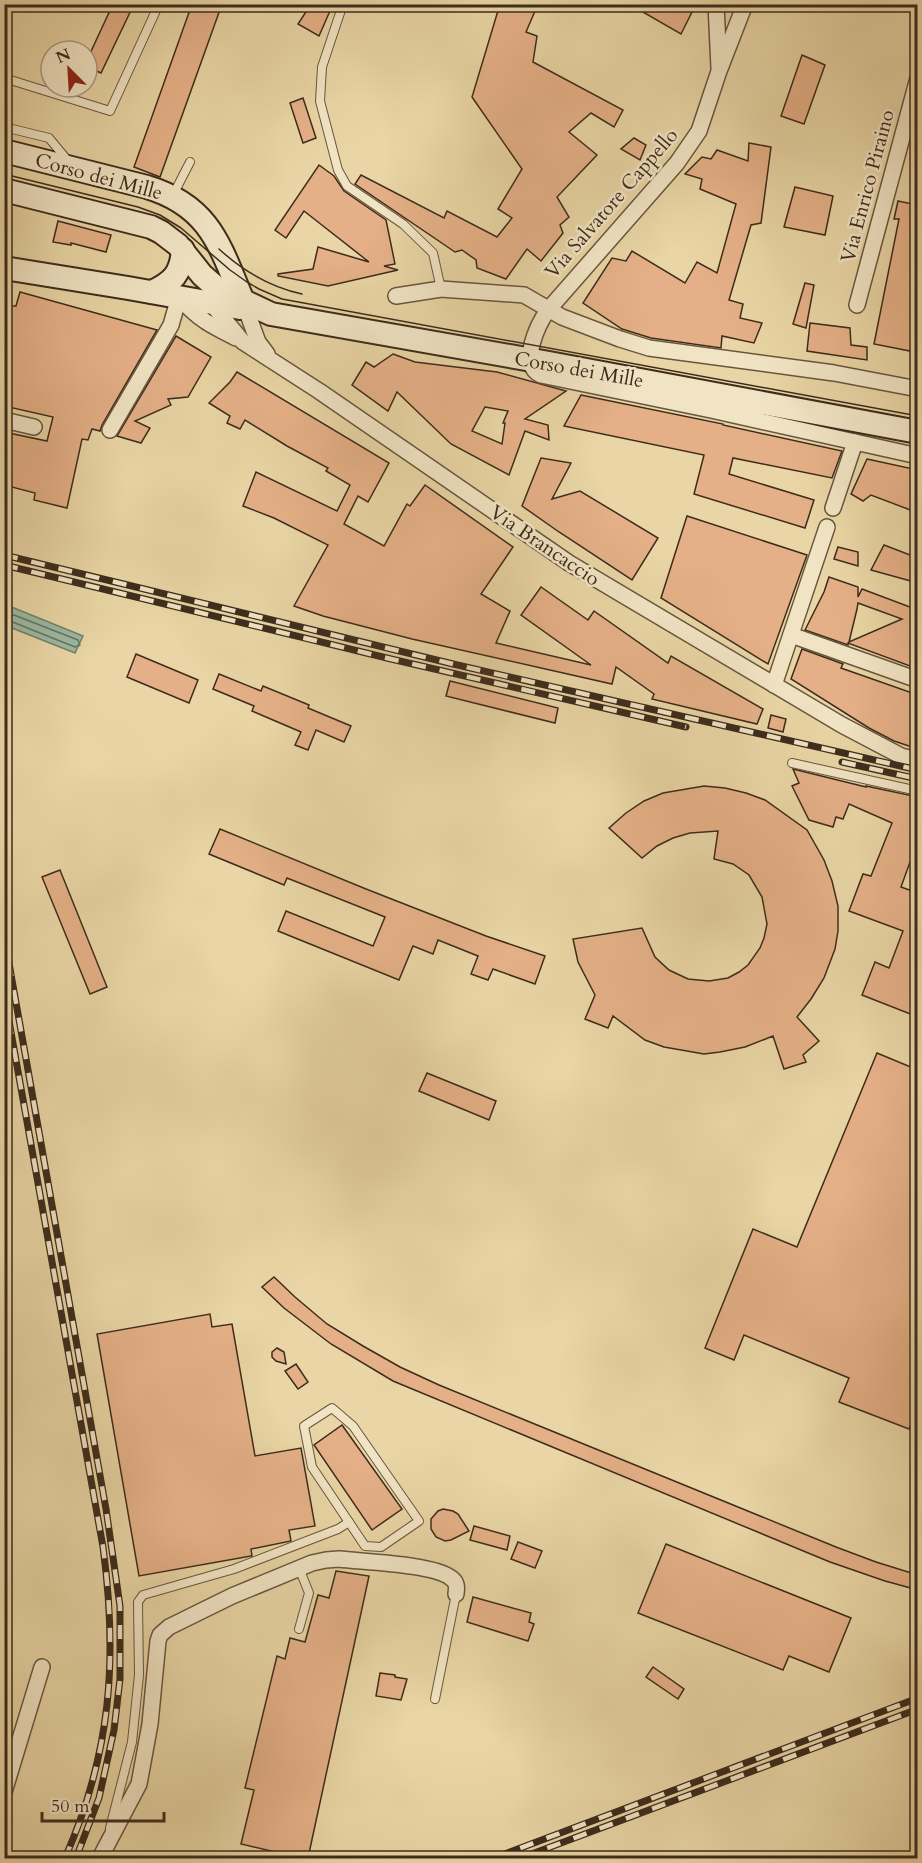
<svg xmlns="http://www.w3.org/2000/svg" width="922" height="1863" viewBox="0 0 922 1863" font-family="Cardo,serif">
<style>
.water{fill:#99b9a2;stroke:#74816c;stroke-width:1.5}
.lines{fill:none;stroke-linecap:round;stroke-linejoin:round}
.shore{stroke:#6b725f;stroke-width:1.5}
.building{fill:#e5b087;stroke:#3d2c1c;stroke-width:1.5;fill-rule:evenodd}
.lane-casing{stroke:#68563e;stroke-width:10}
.street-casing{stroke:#68563e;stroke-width:18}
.secondary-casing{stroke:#3d2c1c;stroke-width:26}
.lane{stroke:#f1e4c4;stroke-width:8}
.street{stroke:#f1e4c4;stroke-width:15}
.secondary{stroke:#f1e4c4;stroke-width:22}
.tram{stroke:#3d2c1c;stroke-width:1.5}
.rail-casing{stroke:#3d2c1c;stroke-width:7}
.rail{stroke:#f1e4c4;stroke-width:4.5;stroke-dasharray:14;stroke-linecap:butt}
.labels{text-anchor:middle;stroke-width:5;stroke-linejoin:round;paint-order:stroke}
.street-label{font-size:20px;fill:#3d2c1c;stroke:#f1e4c4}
</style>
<rect width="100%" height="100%" fill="#e9d5a5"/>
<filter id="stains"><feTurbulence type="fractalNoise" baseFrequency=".00333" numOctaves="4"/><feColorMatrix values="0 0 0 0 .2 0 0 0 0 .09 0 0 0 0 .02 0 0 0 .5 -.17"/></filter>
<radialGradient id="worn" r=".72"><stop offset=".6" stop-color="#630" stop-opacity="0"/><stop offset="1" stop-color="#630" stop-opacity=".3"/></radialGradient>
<polygon class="water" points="9,606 83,636 75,653 7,626 10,619 6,626 5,625 5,617"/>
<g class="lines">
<polygon class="shore" points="14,615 78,640 80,645 75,647 10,621 9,616"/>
</g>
<g class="building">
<polygon points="113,4 134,4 101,73 87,67 87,60"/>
<polygon points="192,4 222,4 160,177 134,167"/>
<polygon points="311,4 333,4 319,36 298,24"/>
<polygon points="500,4 538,4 526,32 537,36 533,62 623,110 614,127 591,113 569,132 597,155 557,197 569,217 560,225 563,233 541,261 527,249 506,279 477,268 476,260 462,250 455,252 355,184 361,175 444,218 447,211 497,237 512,218 498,209 522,169 472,97"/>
<polygon points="629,4 680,4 692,12 681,34"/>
<polygon points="802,55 825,65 804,124 781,116"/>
<polygon points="303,98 316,138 303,143 290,103"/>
<polygon points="634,138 646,145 640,160 621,149"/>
<polygon points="749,143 771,147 761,223 751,225 729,300 743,304 740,318 762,323 754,343 722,336 721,348 651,338 622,329 583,303 612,258 626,261 632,251 685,283 697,262 717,273 736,204 700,189 702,179 685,174 702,157 711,159 717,150 748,161"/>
<polygon points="319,165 334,176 344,191 386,220 395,264 384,266 398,270 328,286 278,276 278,274 313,269 318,247 369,262 304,211 286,238 275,230"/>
<polygon points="795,187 833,196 825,235 784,227"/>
<polygon points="898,201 918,205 918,314 910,351 874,344 899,219 894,219"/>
<polygon points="58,221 111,235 106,252 71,243 71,245 53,242"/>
<polygon points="805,283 814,285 806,328 793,324"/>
<polygon points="20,292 157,330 102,425 100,431 92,429 88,440 82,439 67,508 34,500 35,493 4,485 4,432 47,441 53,417 4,406 4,306 16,306"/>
<polygon points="810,323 850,328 851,345 867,347 867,360 807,351"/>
<polygon points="176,336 211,357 188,397 168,399 171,405 135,421 150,428 141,443 117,436"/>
<path d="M393,354L415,362L497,372L566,391L525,419L548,425L549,440L525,431L509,475L451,444L397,392L388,411L352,385L366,362L374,367ZM485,407L508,411L503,423H505L502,444L472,431Z"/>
<polygon points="237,372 389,463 368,502 358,496 344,524 384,546 407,504 410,506 425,485 513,547 481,594 510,611 496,643 591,665 521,615 541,587 588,620 594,611 668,663 671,656 763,709 757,724 652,699 654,694 616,667 612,684 412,639 323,616 294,606 328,545 274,518 243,506 256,472 337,511 350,485 326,471 328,468 287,446 245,420 240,429 227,423 230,416 209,403 230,382"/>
<polygon points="581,395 723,424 723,425 842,451 832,478 733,458 729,474 814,500 805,528 694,494 704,455 564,426"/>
<polygon points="541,458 571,463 552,499 580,491 658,538 632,580 559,532 522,506"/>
<polygon points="867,459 918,470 918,505 913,511 871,495 863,501 851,494"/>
<polygon points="687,516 807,555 768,664 661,598"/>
<polygon points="884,545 918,558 918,583 871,570"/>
<polygon points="838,547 858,552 858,566 834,559"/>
<path d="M829,577L858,587V597L862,589L918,610V669L848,643V645L805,630L824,592ZM858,603L902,619L849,642L857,609Z"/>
<polygon points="802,649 843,664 841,668 918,695 918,749 894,741 869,728 791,679"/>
<polygon points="136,654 198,680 189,703 127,677"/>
<polygon points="219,674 261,691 263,686 309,705 308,708 351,726 344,742 316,730 308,750 295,745 301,732 252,711 254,706 213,689"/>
<polygon points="450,681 558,708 555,723 446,696"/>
<polygon points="771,715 786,719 783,732 768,728"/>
<polygon points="793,769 866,787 866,786 918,797 918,853 914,851 901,887 918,893 918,1017 862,995 875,962 889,968 903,931 849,911 863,874 871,876 892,823 849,804 843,819 836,817 833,827 809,820 792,786 799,783"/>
<polygon points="704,786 725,788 746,793 765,800 807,830 824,860 832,881 838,906 838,931 835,949 824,978 811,999 797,1017 819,1041 803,1055 806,1062 784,1069 773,1036 745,1047 720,1052 704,1054 664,1047 645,1040 613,1016 608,1028 585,1019 595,995 578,962 573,939 642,928 655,957 669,970 688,979 709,981 728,978 739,972 748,965 760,948 764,938 767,924 762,897 749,875 733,864 714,859 718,831 690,833 673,838 657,846 642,858 609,828 626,813 644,801 663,793"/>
<polygon points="220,829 366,889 486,936 545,956 535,984 493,969 488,980 471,974 478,956 438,940 433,954 413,946 399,980 278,931 286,911 373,946 385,917 287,878 284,885 209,854"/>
<polygon points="60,870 107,987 90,994 42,877"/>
<polygon points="877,1053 918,1070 918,1407 909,1429 839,1402 849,1378 744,1335 734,1360 705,1348 753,1229 797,1247"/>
<polygon points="427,1073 496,1101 489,1120 419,1091"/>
<polygon points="274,1277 295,1297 327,1324 363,1346 400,1367 439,1385 836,1547 876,1562 918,1575 918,1590 885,1581 830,1562 393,1381 331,1344 284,1308 262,1287"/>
<polygon points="210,1314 212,1327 232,1324 255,1456 301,1448 315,1526 289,1530 291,1541 251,1549 252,1556 251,1556 139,1576 97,1334"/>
<polygon points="277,1348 284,1352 286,1364 276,1361 272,1357 272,1352"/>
<polygon points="296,1364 308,1382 298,1389 285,1371"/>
<polygon points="342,1425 402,1509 372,1530 314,1445"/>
<polygon points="443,1509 453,1511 458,1514 469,1531 451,1540 445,1541 436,1537 431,1529 431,1519 438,1511"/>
<polygon points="474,1526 510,1536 507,1550 470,1540"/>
<polygon points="518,1542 542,1551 535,1568 511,1559"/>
<polygon points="666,1544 851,1618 829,1672 789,1656 783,1670 638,1613"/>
<polygon points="336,1571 369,1576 308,1858 279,1858 280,1853 241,1844 254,1790 245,1788 277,1656 285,1659 290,1638 305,1642 318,1595 329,1598"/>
<polygon points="473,1597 531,1613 529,1622 534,1624 528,1641 467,1622"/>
<polygon points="653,1667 684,1689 678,1699 646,1677"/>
<polygon points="380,1673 395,1675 395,1677 407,1679 401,1700 376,1696"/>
</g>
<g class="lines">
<defs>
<g id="lane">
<polyline points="343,4 322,67 320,101 338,170 347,186 403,224 433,253 441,289"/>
<polyline points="4,78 110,111 159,4"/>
<polyline points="4,127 49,138 68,161"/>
<polyline points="173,195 190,162"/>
<polyline points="792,763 918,791"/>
<polygon points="332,1408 353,1426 419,1521 381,1547 365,1546 312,1467 304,1426"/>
<polyline points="299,1568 309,1593 299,1629"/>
<polyline points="435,1699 456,1594"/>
<polyline points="110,1828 132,1742 139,1675 138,1602 143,1595 234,1569 338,1529 349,1522"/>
</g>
<g id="street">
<polyline points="716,4 719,68"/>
<path d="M745,4L719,71L699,131L677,163L548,310C538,324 518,365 541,375L711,410L918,456"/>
<polyline points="396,296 441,289 524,295 562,317 620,339 649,348 834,373 918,389"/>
<path d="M179,297C198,319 210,325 236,338"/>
<polyline points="243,301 258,342 267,354"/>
<polyline points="211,303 243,342 319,391 569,563 842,725 901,756 918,760"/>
<polyline points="857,305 918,78"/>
<polyline points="4,420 34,427"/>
<polyline points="110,430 171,325 179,297"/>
<polyline points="833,508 855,442"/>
<polyline points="791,635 918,680"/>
<polyline points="774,685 827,527"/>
<polyline points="4,1792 42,1667"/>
<path d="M100,1858L139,1784L150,1724L158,1641L160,1635L169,1627L232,1596L312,1563L326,1560L339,1559C363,1562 434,1564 451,1578C457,1582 457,1587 456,1594"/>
</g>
<g id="secondary">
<path d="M4,151L147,187C210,206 220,246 243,301"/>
<polyline points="4,190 151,227 161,232 178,245 202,275 218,289 271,314 549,363 918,432"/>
<polyline points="4,268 128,288 240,308"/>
<path d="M152,292C173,282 181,274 183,250"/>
</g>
</defs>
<use href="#lane" class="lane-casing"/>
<use href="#street" class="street-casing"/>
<use href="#secondary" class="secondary-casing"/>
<use href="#lane" class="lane"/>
<use href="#street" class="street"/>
<use href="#secondary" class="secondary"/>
<g class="tram">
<polyline points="4,174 138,207 160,215 181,228 230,270 247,282 259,289 282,299 918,416"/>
<path d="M219,249C243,271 270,287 302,294"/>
</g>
<defs>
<g id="rail">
<polyline points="4,555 453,664 918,770"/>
<polyline points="4,565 391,659 686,727"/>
<polyline points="842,762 918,779"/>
<polyline points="4,935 106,1509 120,1606 120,1679 114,1730 99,1798 76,1858"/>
<path d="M4,993L103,1547C118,1659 111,1754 65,1858"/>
<polyline points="494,1858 918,1698"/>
<polyline points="521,1858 918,1709"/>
</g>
</defs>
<use href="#rail" class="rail-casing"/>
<use href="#rail" class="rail"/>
</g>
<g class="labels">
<g class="street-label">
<text transform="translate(99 176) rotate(15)" y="7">Corso dei Mille</text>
<text transform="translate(867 186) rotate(-75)" y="7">Via Enrico Piraino</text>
<text transform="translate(611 203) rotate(-49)" y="7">Via Salvatore Cappello</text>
<text transform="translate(579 369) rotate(10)" y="7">Corso dei Mille</text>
<text transform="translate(545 545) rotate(34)" y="7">Via Brancaccio</text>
</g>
</g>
<rect width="922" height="1863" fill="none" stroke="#e9d5a5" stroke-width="24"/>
<rect x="6" y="6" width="910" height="1851" fill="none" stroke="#3d2c1c" stroke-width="3"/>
<rect x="12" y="12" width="898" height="1839" fill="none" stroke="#3d2c1c" stroke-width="1.5"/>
<g transform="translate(69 69) rotate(336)"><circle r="28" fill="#f1e4c4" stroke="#a99a81" stroke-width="1.5"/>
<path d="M0-4.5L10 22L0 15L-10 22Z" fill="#8f2418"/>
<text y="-9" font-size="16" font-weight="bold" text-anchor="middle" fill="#3d2c1c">N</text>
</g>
<path d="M42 1812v9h122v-9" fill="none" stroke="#3d2c1c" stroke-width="3"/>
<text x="51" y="1812" font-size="18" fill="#3d2c1c" stroke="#f1e4c4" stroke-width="4.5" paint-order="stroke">50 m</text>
<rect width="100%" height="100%" filter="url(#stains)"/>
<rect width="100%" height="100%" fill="url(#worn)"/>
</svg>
